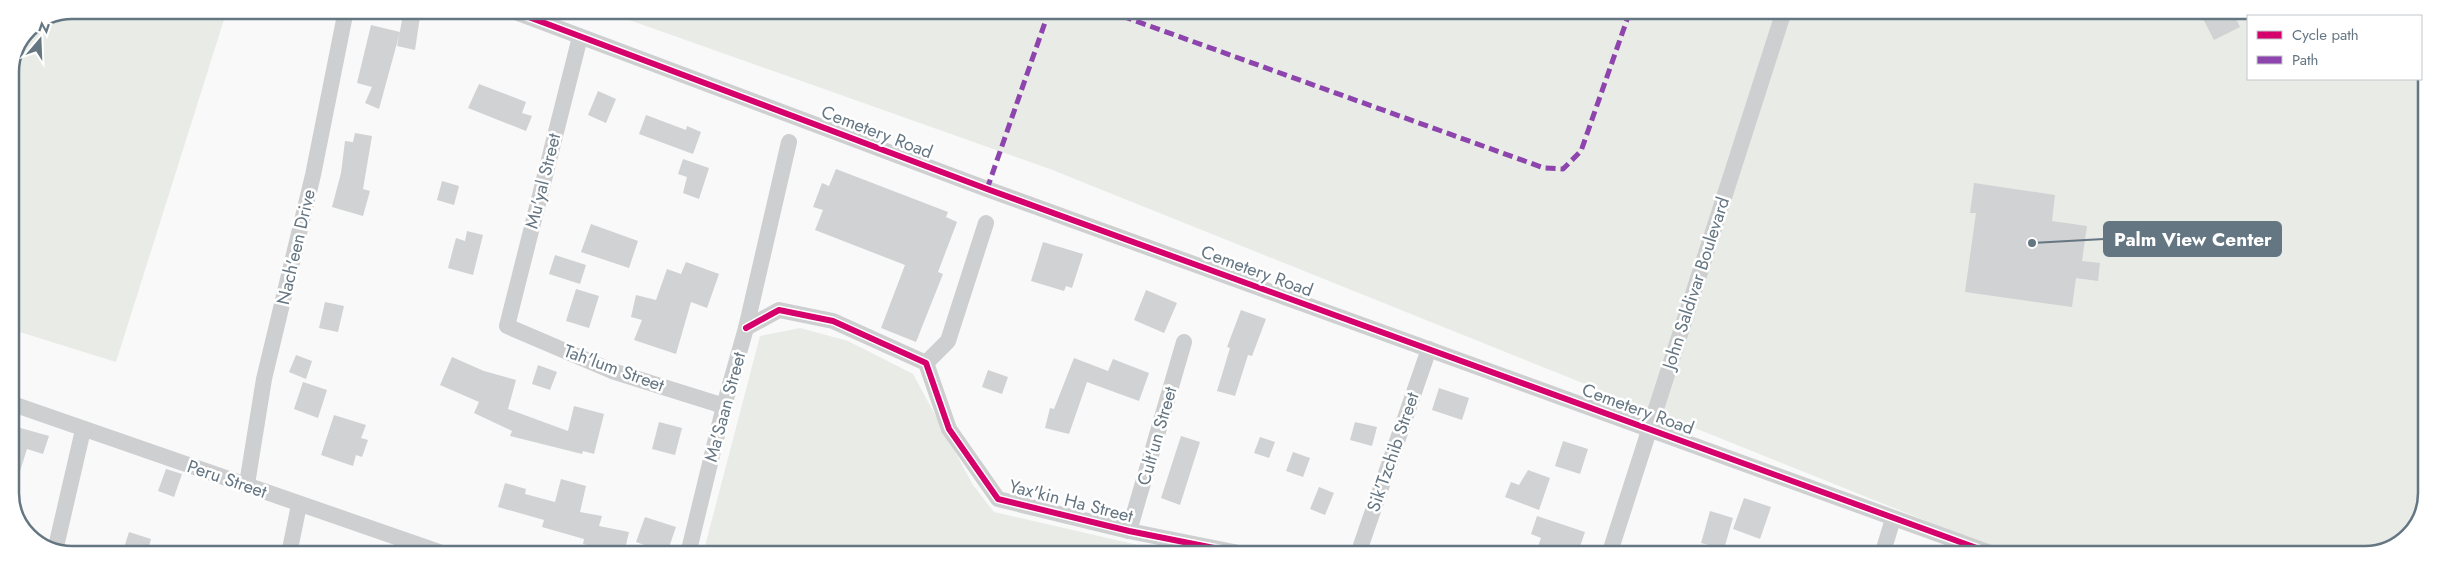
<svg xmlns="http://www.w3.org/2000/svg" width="2437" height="565" viewBox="0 0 2437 565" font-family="Jost,sans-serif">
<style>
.green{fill:#e8ebe6}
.building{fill:#d0d2d3}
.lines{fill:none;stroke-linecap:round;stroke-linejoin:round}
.street{stroke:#cecfd0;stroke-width:16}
.quiet{stroke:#8e44ad;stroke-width:5;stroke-dasharray:10 5;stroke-linecap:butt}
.cycleway-casing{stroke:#fff;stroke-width:9}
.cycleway{stroke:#d6006c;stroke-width:6}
.labels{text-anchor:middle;stroke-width:5;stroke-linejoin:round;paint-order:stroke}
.street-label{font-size:18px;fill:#657683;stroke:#fff}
.rim{fill:none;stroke:#657683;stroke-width:2.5}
.leader{fill:none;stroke:#657683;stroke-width:2}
.callout-dot{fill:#657683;stroke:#fff;stroke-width:2}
.callout{fill:#657683;stroke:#657683;stroke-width:2}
.callout-label{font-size:19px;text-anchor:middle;font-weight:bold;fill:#fff}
</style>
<rect width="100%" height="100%" fill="#f9f9f9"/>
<g class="green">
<polygon points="72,10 227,10 116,362 10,329 10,71 28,28"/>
<polygon points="601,10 2378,11 2386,16 2248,16 2248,79 2421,79 2421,52 2427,67 2426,506 2403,542 2366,555 2011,555 1050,169"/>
<polygon points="800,328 848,341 913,374 973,485 994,512 1177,554 703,554 760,336"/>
</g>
<g class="building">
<polygon points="404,10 421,10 415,50 397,46"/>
<polygon points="2199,11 2232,11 2240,27 2214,40"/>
<polygon points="371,25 400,32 379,109 365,103 372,87 357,83"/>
<polygon points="479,84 526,102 522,113 532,116 526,131 468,108"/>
<polygon points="598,91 616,99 606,123 588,115"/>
<polygon points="646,115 686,130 687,126 701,132 693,154 639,134"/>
<polygon points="355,133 372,136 363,189 370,191 363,216 332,207 341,173 345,141 353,142"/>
<polygon points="683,159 709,168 699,199 683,193 687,177 678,174"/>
<polygon points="836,169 948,212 946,217 957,222 938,272 943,274 916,342 881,328 905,265 815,230 823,210 813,207 822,183 829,186"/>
<polygon points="442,181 459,186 454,205 437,200"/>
<polygon points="1974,183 2055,195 2052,221 2087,226 2082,261 2100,263 2098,281 2076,278 2072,307 1965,292 1976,213 1970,213"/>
<polygon points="591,224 638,241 629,268 581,252"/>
<polygon points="467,231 483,235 473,275 448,268 456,238 465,241"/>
<polygon points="1043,242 1083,254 1072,288 1066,286 1064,291 1031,281"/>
<polygon points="555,255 586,265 580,284 549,274"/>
<polygon points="686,262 719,274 707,308 691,302 676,354 634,340 642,320 631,317 636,295 656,300 667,269 681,274"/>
<polygon points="576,289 599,296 589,328 566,321"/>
<polygon points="1146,290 1177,303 1164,333 1134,320"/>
<polygon points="325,302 344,306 338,332 319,328"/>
<polygon points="1241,310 1266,319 1252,356 1248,355 1235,396 1217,391 1230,348 1227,347"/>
<polygon points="296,355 312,361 306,379 289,372"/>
<polygon points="452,357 484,371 516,380 508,409 568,431 574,406 604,414 594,454 583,451 582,454 510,436 512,431 474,413 479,402 440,385"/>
<polygon points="1074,358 1108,371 1113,359 1149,373 1139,401 1087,382 1069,434 1045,428 1050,408 1054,409"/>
<polygon points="538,365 557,372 550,390 532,384"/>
<polygon points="988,370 1008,377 1002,394 982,387"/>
<polygon points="303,382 327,390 318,418 294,409"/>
<polygon points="1439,388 1469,398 1462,420 1432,410"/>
<polygon points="334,415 366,425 361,438 368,440 362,457 356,455 353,466 321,455"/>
<polygon points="659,422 682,428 675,455 652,449"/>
<polygon points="1355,422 1377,427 1372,446 1350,440"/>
<polygon points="10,425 49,436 43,454 27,449 14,490 10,490"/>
<polygon points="1181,436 1200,442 1180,505 1161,498"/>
<polygon points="1260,437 1275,442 1269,458 1254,453"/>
<polygon points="1563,441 1588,449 1580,474 1555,466"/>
<polygon points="1293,452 1310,458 1303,477 1286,471"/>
<polygon points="166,469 182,474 174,497 158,491"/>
<polygon points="1528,470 1550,478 1539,510 1505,497 1511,482 1519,485"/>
<polygon points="561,479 586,486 580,512 602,516 599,526 629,532 624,554 589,554 591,546 583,544 584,539 542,527 544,520 498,507 505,483 526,489 525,494 555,502"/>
<polygon points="1319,487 1334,493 1325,515 1310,509"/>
<polygon points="1744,498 1771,507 1760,539 1733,529"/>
<polygon points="1710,511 1733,518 1724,549 1701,543"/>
<polygon points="1537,516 1585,532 1577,555 1535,555 1541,538 1531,534"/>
<polygon points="645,517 676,527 667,553 636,542"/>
<polygon points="129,532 151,539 147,554 122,554"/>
</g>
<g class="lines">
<g class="street">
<polyline points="510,10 987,189 1996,555"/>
<polyline points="580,37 507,326 612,371 724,406"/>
<polyline points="746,328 779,310 833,321 926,363 949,429 998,499 1129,531 1244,554"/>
<polyline points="926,363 948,341 986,223"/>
<polyline points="10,403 445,554"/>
<polyline points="247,484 264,379 313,175 346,10"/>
<polyline points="1129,531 1184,342"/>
<polyline points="55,551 83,430"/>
<polyline points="289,554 299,505"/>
<polyline points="688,554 724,406 746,328 789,142"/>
<polyline points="1358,554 1429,349"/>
<polyline points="1609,555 1784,11"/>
<polyline points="1882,555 1893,519"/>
</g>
<g class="quiet">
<polyline points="1108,11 1544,168 1563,169 1581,151 1630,11"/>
<polyline points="987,189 1049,11"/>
</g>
<defs>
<g id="cycleway">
<polyline points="510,10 987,189 1996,555"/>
<polyline points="746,328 779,310 833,321 926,363 949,429 998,499 1129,531 1244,554"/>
</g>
</defs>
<use href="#cycleway" class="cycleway-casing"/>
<use href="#cycleway" class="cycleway"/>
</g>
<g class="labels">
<g class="street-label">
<text transform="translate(877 132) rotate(21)" y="6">Cemetery Road</text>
<text transform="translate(543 181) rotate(-76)" y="6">Mu'yal Street</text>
<text transform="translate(296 247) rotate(-77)" y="6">Nach'een Drive</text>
<text transform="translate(1257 271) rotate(20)" y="6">Cemetery Road</text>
<text transform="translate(1696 283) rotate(-72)" y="6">John Saldivar Boulevard</text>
<text transform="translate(614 368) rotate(20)" y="6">Tah'lum Street</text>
<text transform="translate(725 407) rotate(-75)" y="6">Ma'Saan Street</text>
<text transform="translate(1638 409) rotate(20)" y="6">Cemetery Road</text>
<text transform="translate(1157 436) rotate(-74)" y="6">Cult'un Street</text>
<text transform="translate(1393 452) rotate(-71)" y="6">Sik'Tzchib Street</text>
<text transform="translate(227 479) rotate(19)" y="6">Peru Street</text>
<text transform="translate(1071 501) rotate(14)" y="6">Yax'kin Ha Street</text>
</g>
</g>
<path d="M0 0H2437V565H0ZM72 19H2365A53 53 0 0 1 2418 72V493A53 53 0 0 1 2365 546H72A53 53 0 0 1 19 493V72A53 53 0 0 1 72 19Z" fill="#fff" fill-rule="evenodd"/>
<path class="rim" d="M72 19H2365A53 53 0 0 1 2418 72V493A53 53 0 0 1 2365 546H72A53 53 0 0 1 19 493V72A53 53 0 0 1 72 19Z"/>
<path class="leader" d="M2032 243L2104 239"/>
<circle class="callout-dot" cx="2032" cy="243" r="5"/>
<rect class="callout" x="2104" y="222" width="177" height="34" rx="5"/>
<g class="callout-label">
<text x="2193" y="246">Palm View Center</text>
</g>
<rect x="2247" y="15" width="175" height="65" fill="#ffffff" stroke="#c1c8cd"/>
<rect x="2257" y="31" width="25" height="8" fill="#d6006c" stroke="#c1c8cd"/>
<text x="2292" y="40" font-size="15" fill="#657683">Cycle path</text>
<rect x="2257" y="56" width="25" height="8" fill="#8e44ad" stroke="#c1c8cd"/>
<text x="2292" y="65" font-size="15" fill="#657683">Path</text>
<g transform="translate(40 40) rotate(19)" stroke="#ffffff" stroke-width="4" paint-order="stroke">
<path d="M0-4L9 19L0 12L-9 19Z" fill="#657683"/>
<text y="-8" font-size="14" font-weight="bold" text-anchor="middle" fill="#657683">N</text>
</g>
</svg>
